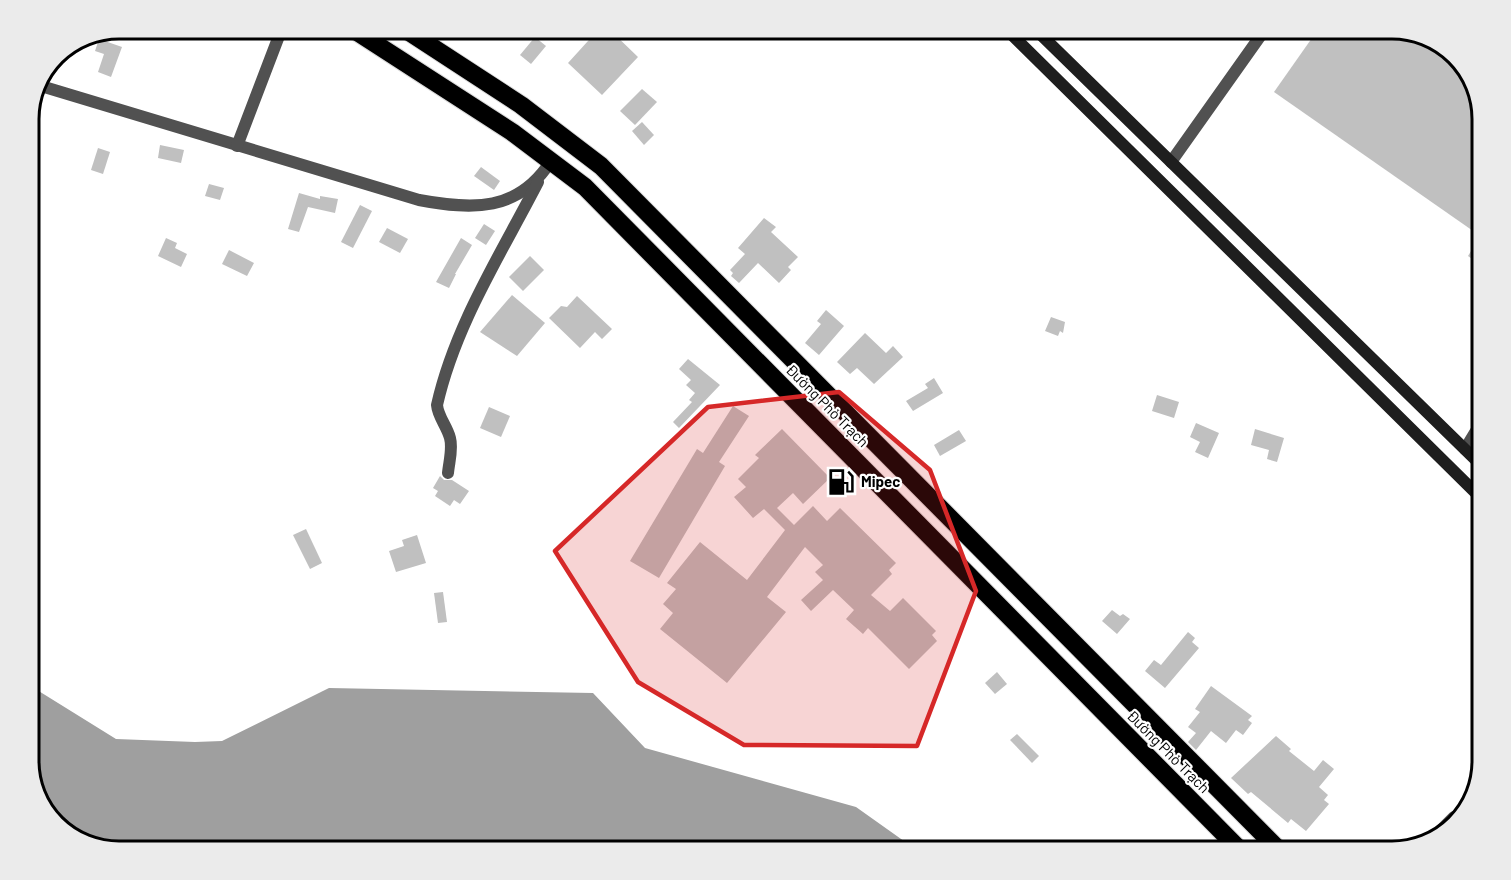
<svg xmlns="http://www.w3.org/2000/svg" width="1511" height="880" viewBox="0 0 1511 880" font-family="Barlow,sans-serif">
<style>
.water{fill:#9f9f9f}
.building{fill:#c0c0c0}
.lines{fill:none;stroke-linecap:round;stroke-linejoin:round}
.highway-casing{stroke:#dbdbdb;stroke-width:20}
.street{stroke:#515151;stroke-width:12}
.secondary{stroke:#1e1e1e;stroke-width:12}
.highway{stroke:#000;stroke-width:18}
.marked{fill:#d62828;fill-opacity:0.2;stroke:#d62828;stroke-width:4.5;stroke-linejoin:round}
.labels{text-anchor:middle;stroke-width:4.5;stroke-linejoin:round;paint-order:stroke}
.street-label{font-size:15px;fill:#000;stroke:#fff}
.poi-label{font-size:15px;font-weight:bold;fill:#000;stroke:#fff;text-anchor:start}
.rim{fill:none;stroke:#000;stroke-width:3}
</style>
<rect width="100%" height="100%" fill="#fff"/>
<polygon class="water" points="29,685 116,739 195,742 222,741 329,688 593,693 645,748 856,807 918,851 119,851 74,840 41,806 29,766"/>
<g class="building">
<polygon points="1319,28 1392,28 1437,40 1470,74 1482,114 1482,225 1476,233 1274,92"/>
<polygon points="598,30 605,36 610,30 638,57 602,95 568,63"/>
<polygon points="535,37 546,46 531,64 520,55"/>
<polygon points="99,39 122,47 111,77 98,72 104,54 95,51"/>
<polygon points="642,89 657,102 635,125 620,111"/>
<polygon points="642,122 654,135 644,145 632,131"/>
<polygon points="160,145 184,150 181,163 158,158"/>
<polygon points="98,148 110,152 103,174 91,170"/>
<polygon points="481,167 500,181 494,190 474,176"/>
<polygon points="209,184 224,188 220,200 205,196"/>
<polygon points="299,193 320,199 320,196 338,199 335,213 308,207 299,232 288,229"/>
<polygon points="360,205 372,211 353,248 341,242"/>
<polygon points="764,218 776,227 771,232 798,257 788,267 791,270 779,283 758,263 739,283 731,276 733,273 730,270 745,254 738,248"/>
<polygon points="484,224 495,231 486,245 475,238"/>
<polygon points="387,228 408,239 400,253 379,242"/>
<polygon points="166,238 177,243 175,248 187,254 181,267 158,256"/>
<polygon points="461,238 472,245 455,274 456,274 449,288 436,282"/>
<polygon points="1476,243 1482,247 1482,266 1468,256"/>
<polygon points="229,250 254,263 247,276 222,264"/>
<polygon points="530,256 544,270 523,291 509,277"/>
<polygon points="512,295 545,323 517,356 480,332"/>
<polygon points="577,296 612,329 602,339 595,332 580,348 549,318 561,306 567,307"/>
<polygon points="826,310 844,326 819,355 805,343 821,324 817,321"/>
<polygon points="1051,317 1065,322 1063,333 1060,331 1058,336 1045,331"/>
<polygon points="865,333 886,353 893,346 903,357 874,384 857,368 850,374 837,362"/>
<polygon points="688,359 720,385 679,428 673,422 692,402 689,400 695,393 686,385 691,380 679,369"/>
<polygon points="934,378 943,393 913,411 906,401 928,388 925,384"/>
<polygon points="1157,395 1179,402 1174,418 1152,411"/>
<polygon points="733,406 749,416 719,462 725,466 659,578 630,561 697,449 703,453"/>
<polygon points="489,407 510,416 501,437 480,428"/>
<polygon points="1196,423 1219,433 1208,458 1195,452 1200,442 1190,437"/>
<polygon points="782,429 830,478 803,504 793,493 777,508 794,525 813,506 827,521 840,508 896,563 889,570 892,574 871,595 890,611 903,598 936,631 932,635 937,641 909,669 868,628 863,634 846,619 854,610 833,590 811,611 801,600 823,580 815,572 823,565 805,547 767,597 786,612 727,683 660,629 673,613 663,604 676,589 667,583 700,542 747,580 785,530 764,509 753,518 734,497 746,487 738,479 759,458 755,455"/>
<polygon points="1255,429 1284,438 1277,462 1267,459 1269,450 1251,445"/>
<polygon points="959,430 966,441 940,456 934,445"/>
<polygon points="440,476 444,480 452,480 469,491 460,504 454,500 450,506 435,496 438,491 433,488"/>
<polygon points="306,529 322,563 310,569 293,535"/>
<polygon points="417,535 426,563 396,572 389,551 404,546 402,540"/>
<polygon points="443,592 447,622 438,623 434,593"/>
<polygon points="1112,610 1120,616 1123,614 1130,619 1117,634 1102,621"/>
<polygon points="1188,632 1195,638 1192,642 1199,648 1165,688 1145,671 1154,660 1161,665"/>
<polygon points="997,672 1007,684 995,694 985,683"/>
<polygon points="1211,686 1252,716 1248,720 1252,723 1243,735 1236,730 1226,743 1211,731 1196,750 1188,742 1196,733 1188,727 1200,712 1195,709"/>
<polygon points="1017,734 1039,756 1032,763 1010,740"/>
<polygon points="1276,736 1291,749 1289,751 1314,771 1323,760 1334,769 1319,787 1328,795 1324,800 1329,804 1306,831 1291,819 1288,823 1251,792 1248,794 1231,778"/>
</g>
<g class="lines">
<defs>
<g id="highway">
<polyline points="351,28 512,132 585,187 1241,851"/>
<polyline points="403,28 521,105 601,166 1280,851"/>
</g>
</defs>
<use href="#highway" class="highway-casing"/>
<g class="street">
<path d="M41,86L419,200C473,210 518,212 551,161"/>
<polyline points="237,146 282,28"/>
<polyline points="1171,162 1266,28"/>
<polyline points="1465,449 1482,421"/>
<path d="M448,473C449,462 453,449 450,438C447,426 438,417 437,405C455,325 501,254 538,182"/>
<polyline points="1430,841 1454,817"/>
</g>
<g class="secondary">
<polyline points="1005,28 1482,499"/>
<polyline points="1034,28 1482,466"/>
</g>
<use href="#highway" class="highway"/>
</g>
<path class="marked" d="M839,392L930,470L976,591L917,746L744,745L638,682L555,551L708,407Z"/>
<defs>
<symbol id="fuel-bare" viewBox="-9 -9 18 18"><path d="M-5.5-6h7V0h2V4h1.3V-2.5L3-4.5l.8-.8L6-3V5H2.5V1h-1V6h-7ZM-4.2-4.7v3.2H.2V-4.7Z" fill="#000" stroke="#fff" stroke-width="2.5" paint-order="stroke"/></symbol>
</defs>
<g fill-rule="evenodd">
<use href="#fuel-bare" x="822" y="463" width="38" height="38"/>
</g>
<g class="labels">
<g class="street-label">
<text transform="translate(827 406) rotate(45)" y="5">Đường Phò Trạch</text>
<text transform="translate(1168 752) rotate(45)" y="5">Đường Phò Trạch</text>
</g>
<g class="poi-label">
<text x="861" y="487">Mipec</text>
</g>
</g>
<path d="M0 0H1511V880H0ZM119 39H1392A80 80 0 0 1 1472 119V761A80 80 0 0 1 1392 841H119A80 80 0 0 1 39 761V119A80 80 0 0 1 119 39Z" fill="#ebebeb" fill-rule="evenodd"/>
<path class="rim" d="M119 39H1392A80 80 0 0 1 1472 119V761A80 80 0 0 1 1392 841H119A80 80 0 0 1 39 761V119A80 80 0 0 1 119 39Z"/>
</svg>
